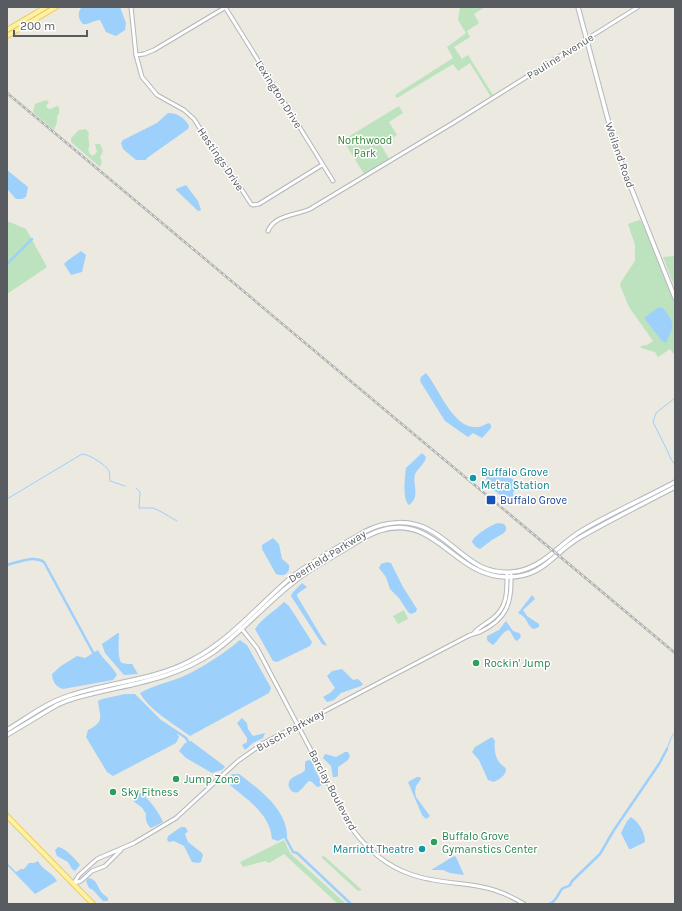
<svg xmlns="http://www.w3.org/2000/svg" width="682" height="911" viewBox="0 0 682 911" font-family="Karla,sans-serif">
<style>
.green{fill:#bce3bd}
.water{fill:#9ed0fc}
.lines{fill:none;stroke-linecap:round;stroke-linejoin:round}
.stream{stroke:#9ed0fc;stroke-width:1}
.canal{stroke:#9ed0fc;stroke-width:2.5}
.tertiary-casing{stroke:#b3b6ba;stroke-width:5}
.secondary-casing{stroke:#b4b7bc;stroke-width:5.5}
.primary-casing{stroke:#edc857;stroke-width:6}
.tertiary{stroke:#fff;stroke-width:3}
.secondary{stroke:#fff;stroke-width:3.5}
.primary{stroke:#fdf1a3;stroke-width:4}
.rail-casing{stroke:#b1b2b2;stroke-width:2.5}
.rail{stroke:#fff;stroke-width:1;stroke-dasharray:3;stroke-linecap:butt}
.culture-dot{fill:#0f9aa8;stroke:#fff;stroke-width:1.5}
.transit-dot{fill:#1a4fb4;stroke:#fff;stroke-width:1.5}
.leisure-dot{fill:#2e9e5b;stroke:#fff;stroke-width:1.5}
.labels{text-anchor:middle;stroke-width:3;stroke-linejoin:round;paint-order:stroke}
.street-label{font-size:11px;fill:#585c60;stroke:#fff}
.park-label{font-size:11px;fill:#36823c;stroke:#fff}
.culture-label{font-size:11px;fill:#0d838f;stroke:#fff;text-anchor:start}
.transit-label{font-size:11px;fill:#164399;stroke:#fff;text-anchor:start}
.leisure-label{font-size:11px;fill:#27864d;stroke:#fff;text-anchor:start}
</style>
<rect width="100%" height="100%" fill="#ebe9e0"/>
<g class="green">
<polygon points="460,7 485,7 474,14 479,23 467,31 470,37 454,47 462,59 468,55 493,95 491,97 470,63 458,71 453,64 397,98 395,95 453,58 447,47 466,33 458,20"/>
<polygon points="46,100 49,102 46,106 47,108 50,109 57,106 59,107 59,114 57,116 57,122 54,130 33,112 35,104"/>
<polygon points="399,106 403,113 389,122 397,135 381,145 389,159 364,174 343,140"/>
<path d="M86,129L89,133C87,138 91,145 88,150L90,154L93,156L97,152L95,144H100L103,151L100,157L102,162L100,167L71,142V138L79,130Z"/>
<polygon points="639,220 642,222 675,302 675,356 670,349 658,357 655,352 641,348 641,346 647,345 653,341 629,307 620,285 621,282 635,261 635,245 628,224"/>
<polygon points="7,221 26,229 47,267 7,294"/>
<polygon points="675,256 675,288 663,257"/>
<polygon points="404,610 408,619 398,624 393,616"/>
<polygon points="284,840 290,853 346,904 338,904 284,854 269,863 265,861 243,867 240,862"/>
<polygon points="324,856 362,890 358,891 321,857"/>
</g>
<g class="water">
<path d="M82,7H120L126,23L125,30L116,36L106,32L100,20C94,20 89,25 83,24C78,19 77,12 82,7Z"/>
<path d="M168,113C177,113 184,117 189,126L188,129L147,158L146,160H136L123,149L121,143L123,140L157,123Z"/>
<polygon points="7,170 28,187 26,197 22,199 16,199 7,189"/>
<polygon points="186,185 198,201 201,210 198,211 176,190 176,189"/>
<polygon points="81,251 86,255 82,272 71,275 64,264 67,261"/>
<path d="M659,307L663,308C676,325 674,325 666,343L662,341L645,319V317Z"/>
<path d="M426,373C439,388 453,430 478,427C482,427 485,424 489,423L491,425V428L482,438L473,433L468,437L445,421L420,381L421,377Z"/>
<path d="M422,453L426,457C425,464 418,468 415,474C412,485 421,497 409,505C402,499 405,477 406,468Z"/>
<path d="M489,473C493,473 496,475 500,476C508,478 512,475 517,485L513,493L514,503L512,505L490,487L486,481L487,475Z"/>
<path d="M498,523L504,524L506,527V530L504,533L492,540L480,549L476,547L472,542C474,535 491,525 498,523Z"/>
<path d="M273,538L279,544L282,559L289,565C290,574 284,577 276,574L262,549V545Z"/>
<polygon points="387,562 391,563 403,587 415,606 417,609 416,612 411,614 408,612 399,598 390,589 386,577 379,568 381,564"/>
<polygon points="302,583 307,587 297,594 297,596 327,646 322,644 291,596 293,592"/>
<path d="M532,595L535,599L523,610L527,616L539,624V627L534,629C526,626 529,618 518,613Z"/>
<path d="M284,602L289,606L312,642L310,646L277,662L273,661L255,629C262,618 275,611 284,602Z"/>
<path d="M506,621L513,631L519,633L521,635L520,638L517,641L515,640L510,631L508,630C501,633 499,640 493,645L490,643L487,640V636L499,630Z"/>
<path d="M118,633H119C119,639 117,660 122,663C125,664 130,664 132,664L138,674L124,675L105,653L102,644Z"/>
<path d="M240,640L247,645L271,688L269,693L190,736C174,724 149,710 140,693C154,685 170,682 184,676C205,666 223,654 240,640Z"/>
<path d="M98,650C102,659 112,665 117,675L113,680L63,689C56,687 52,681 52,674L61,666L77,656L85,658Z"/>
<polygon points="342,669 353,680 358,679 363,684 361,686 341,693 334,700 327,702 323,697 330,693 335,688 327,676 332,671"/>
<path d="M125,694H135L163,722L176,732L179,737L176,743L113,776L107,772L86,737L88,730C105,721 100,718 98,701L102,699Z"/>
<polygon points="242,718 247,723 248,729 253,736 265,733 263,738 253,743 245,750 242,745 247,742 247,738 237,723"/>
<path d="M492,737L495,741C494,749 495,759 501,764C503,766 505,767 506,769C506,776 499,779 494,782L488,780L479,760L472,752L475,747Z"/>
<polygon points="191,741 223,765 225,767 222,770 212,773 186,758 179,751 185,743"/>
<polygon points="345,752 348,752 350,756 348,760 338,767 338,776 336,777 333,777 331,766 323,758 325,754 336,757"/>
<path d="M309,760L314,763V768L322,783V785L318,787L316,786L312,782L309,781C305,784 302,790 298,792C291,795 286,785 290,780C294,775 301,775 305,770V763L306,761Z"/>
<path d="M232,774H239C259,789 289,811 287,839L284,838L278,841L272,839C270,814 248,800 231,786L228,781L229,778Z"/>
<polygon points="417,777 420,777 421,779 416,786 415,792 416,797 430,816 426,819 422,815 408,782"/>
<path d="M140,793H142C150,801 159,812 163,822L151,828C147,825 145,819 146,814C144,811 143,808 140,806C136,803 132,802 134,796Z"/>
<path d="M631,817C639,822 645,833 645,842L631,849H629L621,833L627,821Z"/>
<polygon points="181,827 185,827 188,831 185,834 188,842 202,853 203,855 201,862 198,863 192,862 184,846 174,841 169,842 167,840 168,836"/>
<path d="M58,847C66,848 75,859 80,865L75,871L72,869L68,862L57,856L55,850Z"/>
<polygon points="454,856 456,857 464,875 450,873 443,870 431,870"/>
<path d="M38,861C42,870 52,872 57,881L35,894L7,865V863L16,872L21,869H24L29,863H34Z"/>
<path d="M88,878C96,879 97,885 100,890C102,894 105,895 108,898V901H103L93,890L89,888L86,881Z"/>
</g>
<g class="lines">
<g class="stream">
<polyline points="675,398 656,413 653,422 666,448 671,459 675,465"/>
<polyline points="136,488 140,492 139,508 153,508 160,511 177,521"/>
<path d="M7,499L82,454C89,454 106,465 109,471C110,474 109,477 110,481L125,486"/>
<polyline points="667,749 671,738 675,732"/>
</g>
<g class="canal">
<polyline points="7,264 32,239"/>
<path d="M7,565C19,562 33,555 44,562L95,656"/>
<polyline points="162,722 186,738 189,743"/>
<polyline points="285,837 293,852 297,853 351,904"/>
<path d="M549,904C557,901 557,895 562,889C567,885 569,889 572,881L600,854L614,830L659,764L667,749"/>
</g>
<defs>
<g id="tertiary">
<polyline points="131,7 136,55 142,77 157,95 184,110 194,119 220,160 238,184 251,204 253,205 259,204 322,165"/>
<polyline points="225,7 333,181"/>
<polyline points="136,55 144,54 154,50 226,7"/>
<path d="M268,231C274,215 297,215 310,209L453,123L638,7"/>
<path d="M241,628L257,648L353,830C368,850 387,866 410,874C433,883 459,882 482,887C498,890 511,896 524,904"/>
<path d="M474,633C479,627 486,624 492,619C508,607 507,591 507,573"/>
<path d="M74,883L79,875L97,859L134,843L176,818L238,761L262,744L468,636C472,634 476,633 480,632C507,619 512,603 511,575"/>
<polyline points="74,883 81,881 92,871 105,866 121,850"/>
</g>
<g id="secondary">
<polyline points="578,7 611,131 624,170 675,298"/>
<path d="M7,730C27,718 46,703 68,696C109,682 153,681 192,660C230,640 256,608 287,581C309,562 339,547 364,532C386,520 412,519 433,532C461,549 475,575 512,572C541,570 558,545 581,531C611,513 644,499 675,482"/>
<path d="M7,735L57,705L69,700C121,684 166,684 214,652C243,631 266,603 295,581C310,569 326,561 342,551C354,544 366,535 379,531C436,512 454,578 508,577C544,577 553,553 579,538C610,520 643,504 675,487"/>
</g>
<g id="primary">
<polyline points="7,30 46,7"/>
<polyline points="7,36 56,7"/>
<polyline points="7,816 93,904"/>
</g>
</defs>
<use href="#tertiary" class="tertiary-casing"/>
<use href="#secondary" class="secondary-casing"/>
<use href="#primary" class="primary-casing"/>
<use href="#tertiary" class="tertiary"/>
<use href="#secondary" class="secondary"/>
<use href="#primary" class="primary"/>
<defs>
<polyline id="rail" points="7,93 675,653"/>
</defs>
<use href="#rail" class="rail-casing"/>
<use href="#rail" class="rail"/>
</g>
<g class="culture-dot">
<circle cx="473" cy="478" r="4"/>
<circle cx="422" cy="849" r="4"/>
</g>
<rect class="transit-dot" x="486" y="495" width="10" height="10" rx="2"/>
<g class="leisure-dot">
<circle cx="476" cy="663" r="4"/>
<circle cx="176" cy="779" r="4"/>
<circle cx="113" cy="792" r="4"/>
<circle cx="434" cy="842" r="4"/>
</g>
<g class="labels">
<g class="street-label">
<text transform="translate(560 56) rotate(-32)" y="4">Pauline Avenue</text>
<text transform="translate(279 94) rotate(58)" y="4">Lexington Drive</text>
<text transform="translate(620 155) rotate(71)" y="4">Weiland Road</text>
<text transform="translate(221 159) rotate(56)" y="4">Hastings Drive</text>
<text transform="translate(327 556) rotate(-32)" y="4">Deerfield Parkway</text>
<text transform="translate(290 730) rotate(-29)" y="4">Busch Parkway</text>
<text transform="translate(333 790) rotate(62)" y="4">Barclay Boulevard</text>
</g>
<g class="park-label">
<text x="365" y="144">Northwood<tspan x="365" dy="13">Park</tspan></text>
</g>
<g class="culture-label">
<text x="481" y="476">Buffalo Grove<tspan x="481" dy="13">Metra Station</tspan></text>
<text x="414" y="853" text-anchor="end">Marriott Theatre</text>
</g>
<g class="transit-label">
<text x="500" y="504">Buffalo Grove</text>
</g>
<g class="leisure-label">
<text x="484" y="667">Rockin' Jump</text>
<text x="184" y="783">Jump Zone</text>
<text x="121" y="796">Sky Fitness</text>
<text x="442" y="840">Buffalo Grove<tspan x="442" dy="13">Gymanstics Center</tspan></text>
</g>
</g>
<rect width="682" height="911" fill="none" stroke="#585c60" stroke-width="16"/>
<path d="M14 30v6h73v-6" fill="none" stroke="#585c60" stroke-width="2"/>
<text x="20" y="30" font-size="12" fill="#585c60" stroke="#ffffff" stroke-width="3" paint-order="stroke">200 m</text>
</svg>
